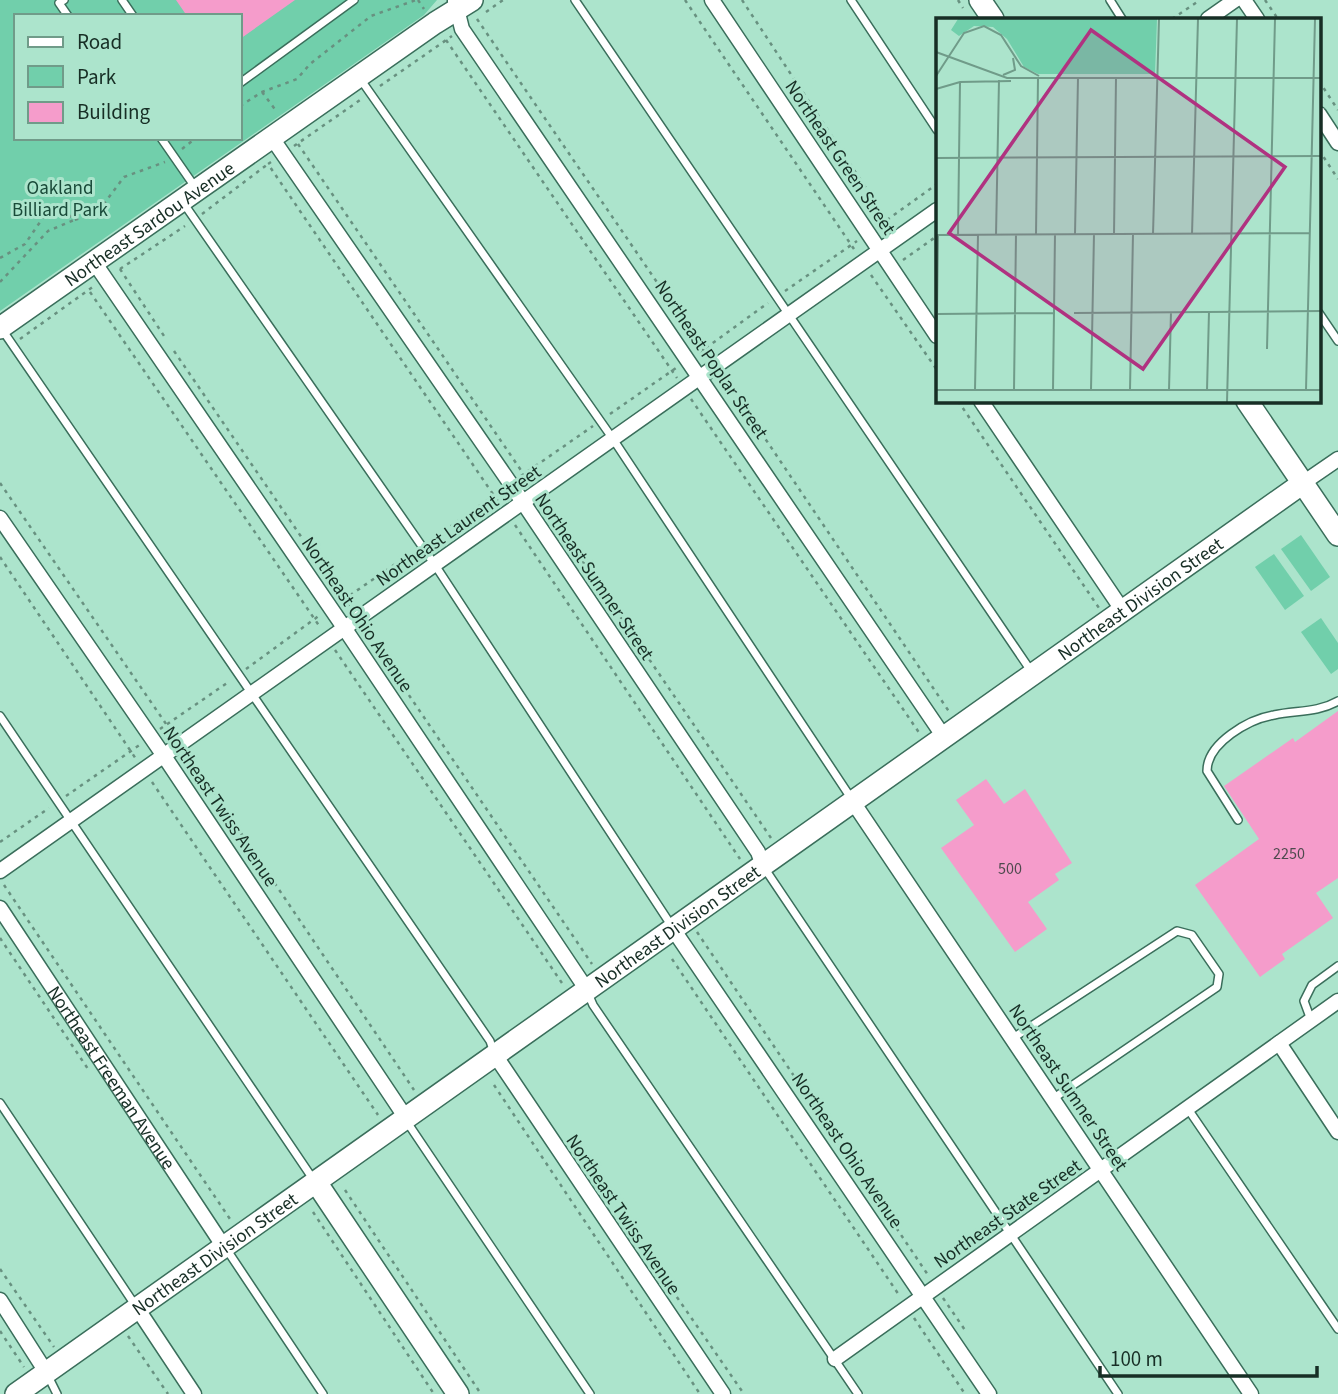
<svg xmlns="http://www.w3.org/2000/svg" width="1338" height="1394" viewBox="0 0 1338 1394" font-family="'Source Sans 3',sans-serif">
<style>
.green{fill:#71cfab;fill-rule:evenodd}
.building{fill:#f59ccb}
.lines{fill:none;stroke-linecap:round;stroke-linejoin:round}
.lane-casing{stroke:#3a6e5b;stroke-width:10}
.street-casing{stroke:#3a6e5b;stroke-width:17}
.secondary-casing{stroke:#3a6e5b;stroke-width:24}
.path{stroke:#689180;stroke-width:2.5;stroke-dasharray:3.5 5;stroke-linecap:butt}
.lane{stroke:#fff;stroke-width:7}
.street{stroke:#fff;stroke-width:14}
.secondary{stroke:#fff;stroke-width:21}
.labels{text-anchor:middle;stroke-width:6;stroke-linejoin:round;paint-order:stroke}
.number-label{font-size:16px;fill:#4e4a4e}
.street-label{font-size:19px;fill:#172e25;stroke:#ace4cc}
.park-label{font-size:19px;fill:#194a39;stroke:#ace4cc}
.inset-road{fill:none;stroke:#709b89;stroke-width:2}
.view{fill:#b03280;fill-opacity:0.15;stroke:#b03280;stroke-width:3.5}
.inset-edge{fill:none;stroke:#172e25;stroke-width:3.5}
</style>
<rect width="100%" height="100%" fill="#ace4cc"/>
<g class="green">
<path d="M0,0H437L424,15L0,311ZM16,16H240V138H16Z"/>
<polygon points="1301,535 1330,577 1311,591 1281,549"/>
<polygon points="1274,554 1304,596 1285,610 1255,567"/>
<polygon points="1321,618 1338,643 1338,669 1331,674 1301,632"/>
</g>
<g class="building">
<polygon points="176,0 295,0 240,39 240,16 187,16"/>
<polygon points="1338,711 1338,878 1316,893 1333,918 1282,954 1285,959 1260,977 1195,885 1259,839 1224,786 1293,738 1295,742"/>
<polygon points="986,779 1004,804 1025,789 1072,863 1055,874 1059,880 1028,902 1047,929 1015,952 941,848 974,825 956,800"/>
</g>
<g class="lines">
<defs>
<g id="lane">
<polyline points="64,0 59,3 68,16"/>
<polyline points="122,0 133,16"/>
<polyline points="575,0 1031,671"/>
<polyline points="851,0 937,130"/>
<polyline points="1110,0 1122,19"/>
<polyline points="361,80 613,439 851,798"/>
<polyline points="240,83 354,0"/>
<polyline points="161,138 195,187"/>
<polyline points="182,201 435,565 671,925"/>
<polyline points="1319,313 1338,341"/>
<polyline points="1,328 490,1041 494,1053"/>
<polyline points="0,716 313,1179"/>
<path d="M1238,820L1207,771C1207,743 1249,719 1274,715C1296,710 1317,713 1338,701"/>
<polyline points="763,866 1118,1394"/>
<polyline points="587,991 593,1005 858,1394"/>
<polyline points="1311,1020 1304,1001 1312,985 1338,966"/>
<polyline points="1013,1038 1177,931 1192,935 1219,974 1217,987 1054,1098"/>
<polyline points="0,1103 135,1305"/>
<polyline points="1188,1109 1338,1329"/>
<polyline points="407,1122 590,1394"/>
<polyline points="225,1247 323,1394"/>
<polyline points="48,1376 57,1394"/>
</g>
<g id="street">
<polyline points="712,0 937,336"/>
<polyline points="1244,0 1257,19"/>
<polyline points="455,1 462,29 944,737"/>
<polyline points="1208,19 1235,0"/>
<polyline points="1319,114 1338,143"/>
<polyline points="272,138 510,483 758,852 763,866"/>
<polyline points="94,262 345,629 587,990"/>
<polyline points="981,401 1123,611"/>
<polyline points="1303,483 1338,459"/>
<polyline points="0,518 164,756 406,1118"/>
<polyline points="853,802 1251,1394"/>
<polyline points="0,871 937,210"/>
<path id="s1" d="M0,908L224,1247"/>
<polyline points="673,929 989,1394"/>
<polyline points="1279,1043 1338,1132"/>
<polyline points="495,1055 723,1394"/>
<polyline points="0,1300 46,1372"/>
<polyline points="137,1308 194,1394"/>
<polyline points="835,1359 1338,1001"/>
</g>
<g id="secondary">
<polyline points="980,0 993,19"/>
<path id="s2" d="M0,328L435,23L472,0"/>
<polyline points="1247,401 1338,535"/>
<polyline points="316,1182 458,1394"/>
<path id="s3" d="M16,1394L1303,483"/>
</g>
</defs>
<use href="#lane" class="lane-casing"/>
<use href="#street" class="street-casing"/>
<use href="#secondary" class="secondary-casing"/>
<g class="path">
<polyline points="418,0 424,9"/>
<polyline points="685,0 856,252"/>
<polyline points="742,0 887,220"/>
<polyline points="958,0 963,8"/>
<polyline points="1265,0 1278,19"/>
<polyline points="486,12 503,0"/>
<polyline points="477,19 704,351"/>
<polyline points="1172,19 1200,0"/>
<polyline points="446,40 677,378"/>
<polyline points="1319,81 1338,110"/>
<polyline points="380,86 452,36"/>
<polyline points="262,92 277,112"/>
<polyline points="240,106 262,92 297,79 310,64 371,16 416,0"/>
<polyline points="298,144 529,482"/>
<polyline points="294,146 363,98"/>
<polyline points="182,149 196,138"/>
<polyline points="1319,150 1338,179"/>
<polyline points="271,162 268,164 499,503"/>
<polyline points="202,214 268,164"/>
<polyline points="880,225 937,184"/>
<polyline points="0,258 25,244 49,209 62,208 74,220 97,213 124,177 165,162"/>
<polyline points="903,260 937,236"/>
<polyline points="120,269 166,339"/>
<polyline points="120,269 185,226"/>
<polyline points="871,275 937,370"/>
<polyline points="0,282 48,231 74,220"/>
<polyline points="785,291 857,241"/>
<polyline points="90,292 320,627"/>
<polyline points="20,339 94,286"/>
<polyline points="174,351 350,608"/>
<polyline points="699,353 768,303"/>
<polyline points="723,376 950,713"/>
<polyline points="691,399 920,734"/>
<polyline points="958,401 1099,608"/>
<polyline points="610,414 676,368"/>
<polyline points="521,476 593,426"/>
<polyline points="0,483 173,734"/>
<polyline points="544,505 771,838"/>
<polyline points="515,525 740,859"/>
<polyline points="430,541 499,492"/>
<polyline points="0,557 136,759"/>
<polyline points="343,600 413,552"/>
<polyline points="335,650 564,986"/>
<polyline points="385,660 592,964"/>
<polyline points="246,669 320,615"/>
<polyline points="160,729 230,681"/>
<polyline points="189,756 414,1090"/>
<polyline points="152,782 378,1115"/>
<polyline points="66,796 141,744"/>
<polyline points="0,842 49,808"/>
<polyline points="4,885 232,1222"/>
<polyline points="697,932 928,1275"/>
<polyline points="0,938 88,1069"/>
<polyline points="672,959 899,1295"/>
<polyline points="494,1085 700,1394"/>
<polyline points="345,1190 481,1394"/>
<polyline points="313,1212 434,1394"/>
<polyline points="0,1269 54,1347"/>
<polyline points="672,1290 744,1394"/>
<polyline points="943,1298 967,1333"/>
<polyline points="914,1318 965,1394"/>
<polyline points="0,1331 24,1367"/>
<polyline points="128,1336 168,1394"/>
</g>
<use href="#lane" class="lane"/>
<use href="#street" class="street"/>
<use href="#secondary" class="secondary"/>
</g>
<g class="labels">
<g class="number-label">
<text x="1289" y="859">2250</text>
<text x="1010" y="874">500</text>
</g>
<g class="street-label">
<text transform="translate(841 157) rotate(56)" y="7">Northeast Green Street</text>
<text dy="7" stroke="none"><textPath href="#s2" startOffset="182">Northeast Sardou Avenue</textPath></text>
<text transform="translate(712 359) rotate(56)" y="7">Northeast Poplar Street</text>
<text transform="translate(458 525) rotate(-35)" y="7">Northeast Laurent Street</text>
<text transform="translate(595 576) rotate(56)" y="7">Northeast Sumner Street</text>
<text dy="7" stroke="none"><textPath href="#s3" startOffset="1377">Northeast Division Street</textPath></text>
<text transform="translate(358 614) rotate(56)" y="7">Northeast Ohio Avenue</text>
<text transform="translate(221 806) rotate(56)" y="7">Northeast Twiss Avenue</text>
<text dy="7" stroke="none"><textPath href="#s3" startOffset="810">Northeast Division Street</textPath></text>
<text dy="7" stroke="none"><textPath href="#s1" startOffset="203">Northeast Freeman Avenue</textPath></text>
<text transform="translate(1069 1087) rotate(56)" y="7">Northeast Sumner Street</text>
<text transform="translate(848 1150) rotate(56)" y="7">Northeast Ohio Avenue</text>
<text transform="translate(1007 1213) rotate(-35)" y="7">Northeast State Street</text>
<text transform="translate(624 1214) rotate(56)" y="7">Northeast Twiss Avenue</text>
<text dy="7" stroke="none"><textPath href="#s3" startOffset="243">Northeast Division Street</textPath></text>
</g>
<g class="park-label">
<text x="60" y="194">Oakland<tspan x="60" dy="22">Billiard Park</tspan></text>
</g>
</g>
<g transform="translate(936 18)">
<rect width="385" height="385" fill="#ace4cc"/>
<path d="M22,1H221L219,56H102L88,49L71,21L57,9L38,8L23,18L15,12Z" fill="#71cfab"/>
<path class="inset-road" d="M0,34L71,60H385M67,57L79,52L77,40M0,58L28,15L48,8L65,17L85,48L103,58M0,71L24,64L75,63M0,140L385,138M100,216L102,60M139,216L142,60M178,216L180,60M217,216L223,1M256,216L262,1M0,217L374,215M22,217L24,64M60,217L63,62M138,295L385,293M1,296L118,295M331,331L339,1M0,372L2,217M0,372H385M39,372L42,217M78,372L80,216M117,372L119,216M155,372L158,216M194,372L197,216M233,372L235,294M271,372L273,294M370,372L379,1M291,384L301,1"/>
<path class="view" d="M155,12L349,149L207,351L13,215Z"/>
<rect width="385" height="385" class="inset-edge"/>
</g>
<rect x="14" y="14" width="228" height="126" fill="#ace4cc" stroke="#709b89" stroke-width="2"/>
<rect x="28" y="37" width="35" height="10" fill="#ffffff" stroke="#709b89" stroke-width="2"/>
<text x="77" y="49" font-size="21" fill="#172e25">Road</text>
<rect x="28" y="66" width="35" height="21" fill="#71cfab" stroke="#709b89" stroke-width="2"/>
<text x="77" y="84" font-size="21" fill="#172e25">Park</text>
<rect x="28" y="102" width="35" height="21" fill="#f59ccb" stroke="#709b89" stroke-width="2"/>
<text x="77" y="119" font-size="21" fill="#172e25">Building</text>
<path d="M1100 1366v10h217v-10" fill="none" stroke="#172e25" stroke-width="3.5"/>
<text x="1110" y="1366" font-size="21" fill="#172e25" stroke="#ace4cc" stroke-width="5" paint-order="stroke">100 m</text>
</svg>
